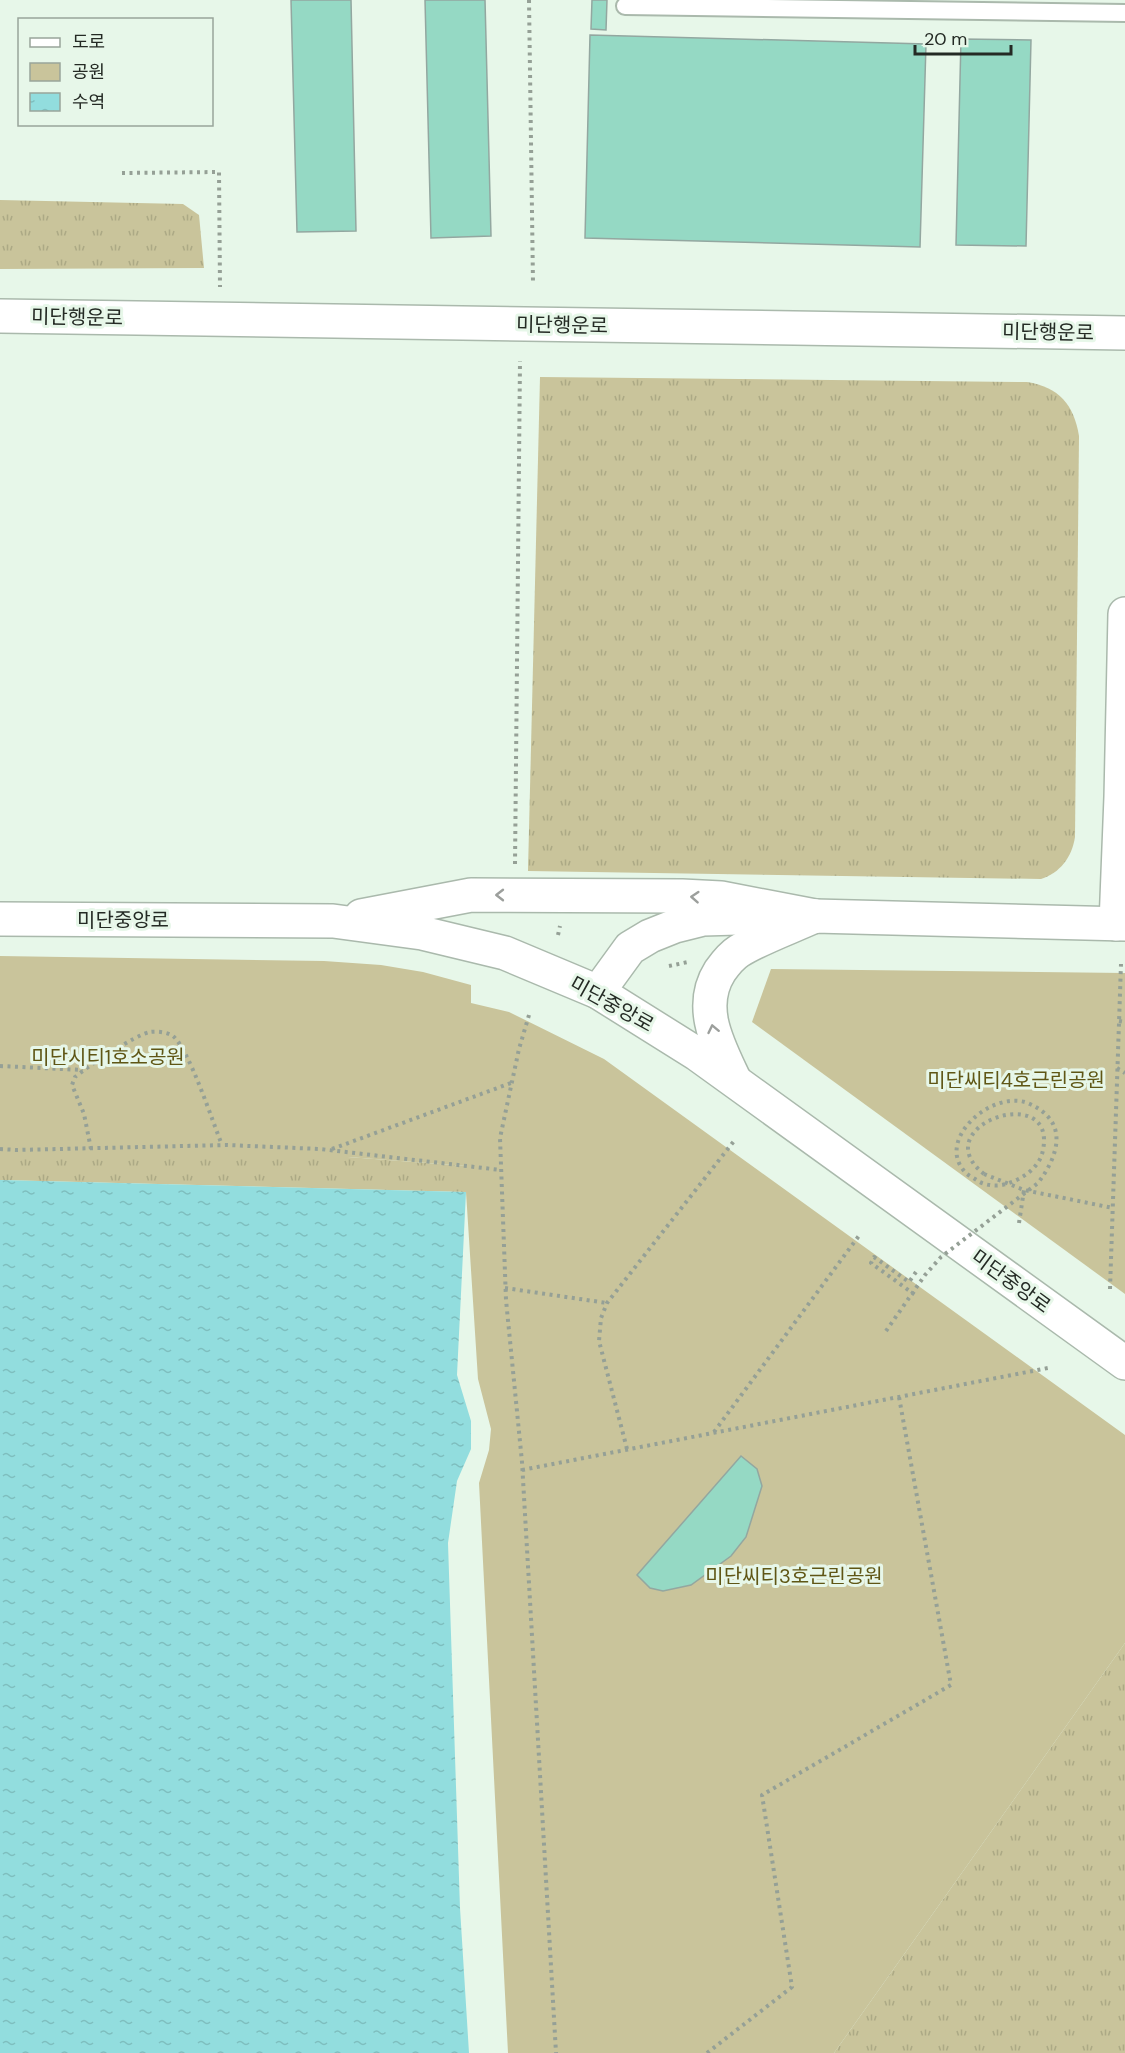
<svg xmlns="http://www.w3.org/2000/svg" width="1125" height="2053" viewBox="0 0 1125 2053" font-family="'DM Sans','Noto Sans KR',sans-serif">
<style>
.grass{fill:url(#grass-tufts)}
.green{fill:#c9c49b}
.water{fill:url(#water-ripples)}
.building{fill:#95d9c4;stroke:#93a7a0;stroke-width:1.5}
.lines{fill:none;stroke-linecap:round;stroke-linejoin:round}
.service-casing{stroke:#aab9ac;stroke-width:20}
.minor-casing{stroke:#aab9ac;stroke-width:36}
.tertiary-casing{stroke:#aab9ac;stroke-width:36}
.path{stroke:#95a096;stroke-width:4;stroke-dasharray:3 4.5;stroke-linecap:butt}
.service{stroke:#fff;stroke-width:16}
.minor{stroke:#fff;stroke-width:33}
.tertiary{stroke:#fff;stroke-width:33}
.path-bridge{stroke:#95a096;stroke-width:4;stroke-dasharray:3 4.5;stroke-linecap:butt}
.oneway{stroke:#9c9f9c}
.labels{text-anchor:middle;stroke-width:6;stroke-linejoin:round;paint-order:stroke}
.street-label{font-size:20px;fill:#242a24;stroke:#e7f7e9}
.park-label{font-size:20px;fill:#5f5615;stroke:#e7f7e9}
</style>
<defs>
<pattern id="grass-tufts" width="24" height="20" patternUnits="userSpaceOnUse" patternTransform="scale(1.5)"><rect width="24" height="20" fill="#c9c49b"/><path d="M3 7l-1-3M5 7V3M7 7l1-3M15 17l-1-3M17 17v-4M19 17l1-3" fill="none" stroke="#aca985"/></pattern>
<pattern id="water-ripples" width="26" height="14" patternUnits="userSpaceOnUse" patternTransform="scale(1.5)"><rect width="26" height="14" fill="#92ddde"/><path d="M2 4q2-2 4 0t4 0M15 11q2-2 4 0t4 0" fill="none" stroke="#7ebebe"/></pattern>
</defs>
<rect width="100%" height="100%" fill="#e7f7e9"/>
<g class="grass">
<polygon points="0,200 183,204 199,215 204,268 0,269"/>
<path d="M540,377L1027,382C1059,387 1074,405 1079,436L1075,837C1072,857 1060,873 1041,879L528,871Z"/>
<polygon points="82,1155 348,1157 466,1166 466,1192 0,1180 0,1157"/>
<polygon points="1125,1643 1125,2053 834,2053"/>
</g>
<g class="green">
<polygon points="0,956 324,961 381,965 423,972 471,985 471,1003 509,1012 604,1059 1125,1435 1125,1643 834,2053 508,2053 479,1483 489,1450 491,1429 478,1379 466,1192 466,1166 348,1157 0,1157"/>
<polygon points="771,969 1125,973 1125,1294 752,1022"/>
</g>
<polygon class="water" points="0,1180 466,1192 457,1375 471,1421 471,1449 457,1481 448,1543 460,1908 469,2053 0,2053"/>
<g class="building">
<polygon points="291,0 351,0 356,231 297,232"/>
<polygon points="425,0 485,0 491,236 431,238"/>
<polygon points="592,0 607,0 606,30 591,29"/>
<polygon points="590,35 926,44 920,247 585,238"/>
<polygon points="961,39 1031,40 1026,246 956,245"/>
<polygon points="741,1456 757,1469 762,1486 746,1537 731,1556 691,1585 663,1591 650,1588 637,1575"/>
</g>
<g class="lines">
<defs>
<polyline id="service" points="625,6 1125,13"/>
<g id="minor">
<polyline points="0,316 1125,333"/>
<polyline points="1116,924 1121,797 1125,614"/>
<polyline points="598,992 630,948 650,936 675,926 703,919 815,916 1125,924"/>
</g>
<g id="tertiary">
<polyline points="361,916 471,895 682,896 721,898 815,916"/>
<polyline points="0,919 333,921 422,933 505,953 598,992 697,1054 1125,1363"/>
<path d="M734,1079C718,1045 697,1007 720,971C725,964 731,956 739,951C760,938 791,927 815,916"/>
</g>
</defs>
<use href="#service" class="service-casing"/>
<use href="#minor" class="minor-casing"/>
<use href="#tertiary" class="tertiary-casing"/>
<g class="path">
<polyline points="529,0 533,283"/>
<polyline points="122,173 219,172 220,287"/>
<polyline points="515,864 520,361"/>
<polyline points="558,935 560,926"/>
<polyline points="669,966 688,962"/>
<polyline points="529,1015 519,1049 500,1138 506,1300 522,1462 556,2053"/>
<polyline points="1119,1021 1125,1022"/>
<polyline points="0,1066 83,1070"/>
<polyline points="1117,1068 1125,1073"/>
<polyline points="0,1149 17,1150 227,1145 320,1149 501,1170"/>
<path d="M91,1149L84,1114L72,1085L75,1077C88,1066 135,1035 150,1032C157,1031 167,1032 173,1036C189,1049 213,1123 222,1145"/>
<polyline points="332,1149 511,1083"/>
<polyline points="984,1174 1024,1190 1113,1208"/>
<polyline points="1019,1223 1024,1190"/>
<polyline points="916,1272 909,1282 874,1257 871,1263 918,1297"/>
<polyline points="505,1288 607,1303"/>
<polyline points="1110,1289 1121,964"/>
<polyline points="714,1432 861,1233"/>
<polyline points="627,1449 599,1341 601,1318 607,1303 734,1141"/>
<polyline points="522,1470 1048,1368"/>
<polyline points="707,2053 792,1987 762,1795 951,1685 899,1397"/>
</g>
<use href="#service" class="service"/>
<use href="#minor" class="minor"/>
<use href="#tertiary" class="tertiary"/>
<path class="path-bridge" d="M886,1331L925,1275L941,1257L1038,1183C1059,1155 1069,1122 1030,1104C994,1087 933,1140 966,1173C969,1176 974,1178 978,1181C986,1186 999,1187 1009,1183C1024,1178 1040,1167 1043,1150C1057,1080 923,1126 984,1174"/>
</g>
<defs><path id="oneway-chevron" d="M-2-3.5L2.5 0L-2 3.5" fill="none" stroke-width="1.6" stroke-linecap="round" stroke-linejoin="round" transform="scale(1.5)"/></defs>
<g class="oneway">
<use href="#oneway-chevron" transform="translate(500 895) rotate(-180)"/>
<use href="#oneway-chevron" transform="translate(695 897) rotate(-176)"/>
<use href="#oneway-chevron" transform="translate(713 1029) rotate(-102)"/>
</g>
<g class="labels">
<g class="street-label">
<text transform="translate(77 317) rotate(1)" y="7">미단행운로</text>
<text transform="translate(562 325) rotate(1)" y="7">미단행운로</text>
<text transform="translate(1048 332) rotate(1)" y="7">미단행운로</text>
<text x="123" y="927">미단중앙로</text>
<text transform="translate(612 1004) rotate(29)" y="7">미단중앙로</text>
<text transform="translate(1011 1281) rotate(36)" y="7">미단중앙로</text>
</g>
<g class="park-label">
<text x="108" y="1064">미단시티1호소공원</text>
<text x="1016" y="1087">미단씨티4호근린공원</text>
<text x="794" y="1583">미단씨티3호근린공원</text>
</g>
</g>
<rect x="18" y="18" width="195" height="108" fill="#e7f7e9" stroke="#99a59a" stroke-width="1.5"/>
<rect x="30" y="38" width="30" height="9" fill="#ffffff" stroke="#99a59a" stroke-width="1.5"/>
<text x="72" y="48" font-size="18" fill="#242a24">도로</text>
<rect x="30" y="63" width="30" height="18" fill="#c9c49b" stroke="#99a59a" stroke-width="1.5"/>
<text x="72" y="78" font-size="18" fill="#242a24">공원</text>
<rect x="30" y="93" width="30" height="18" fill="url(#water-ripples)" stroke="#99a59a" stroke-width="1.5"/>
<text x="72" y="108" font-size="18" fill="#242a24">수역</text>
<path d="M915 45v9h96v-9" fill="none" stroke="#242a24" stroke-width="3"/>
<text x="924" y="45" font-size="18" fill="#242a24" stroke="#e7f7e9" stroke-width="4.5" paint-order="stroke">20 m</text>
</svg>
